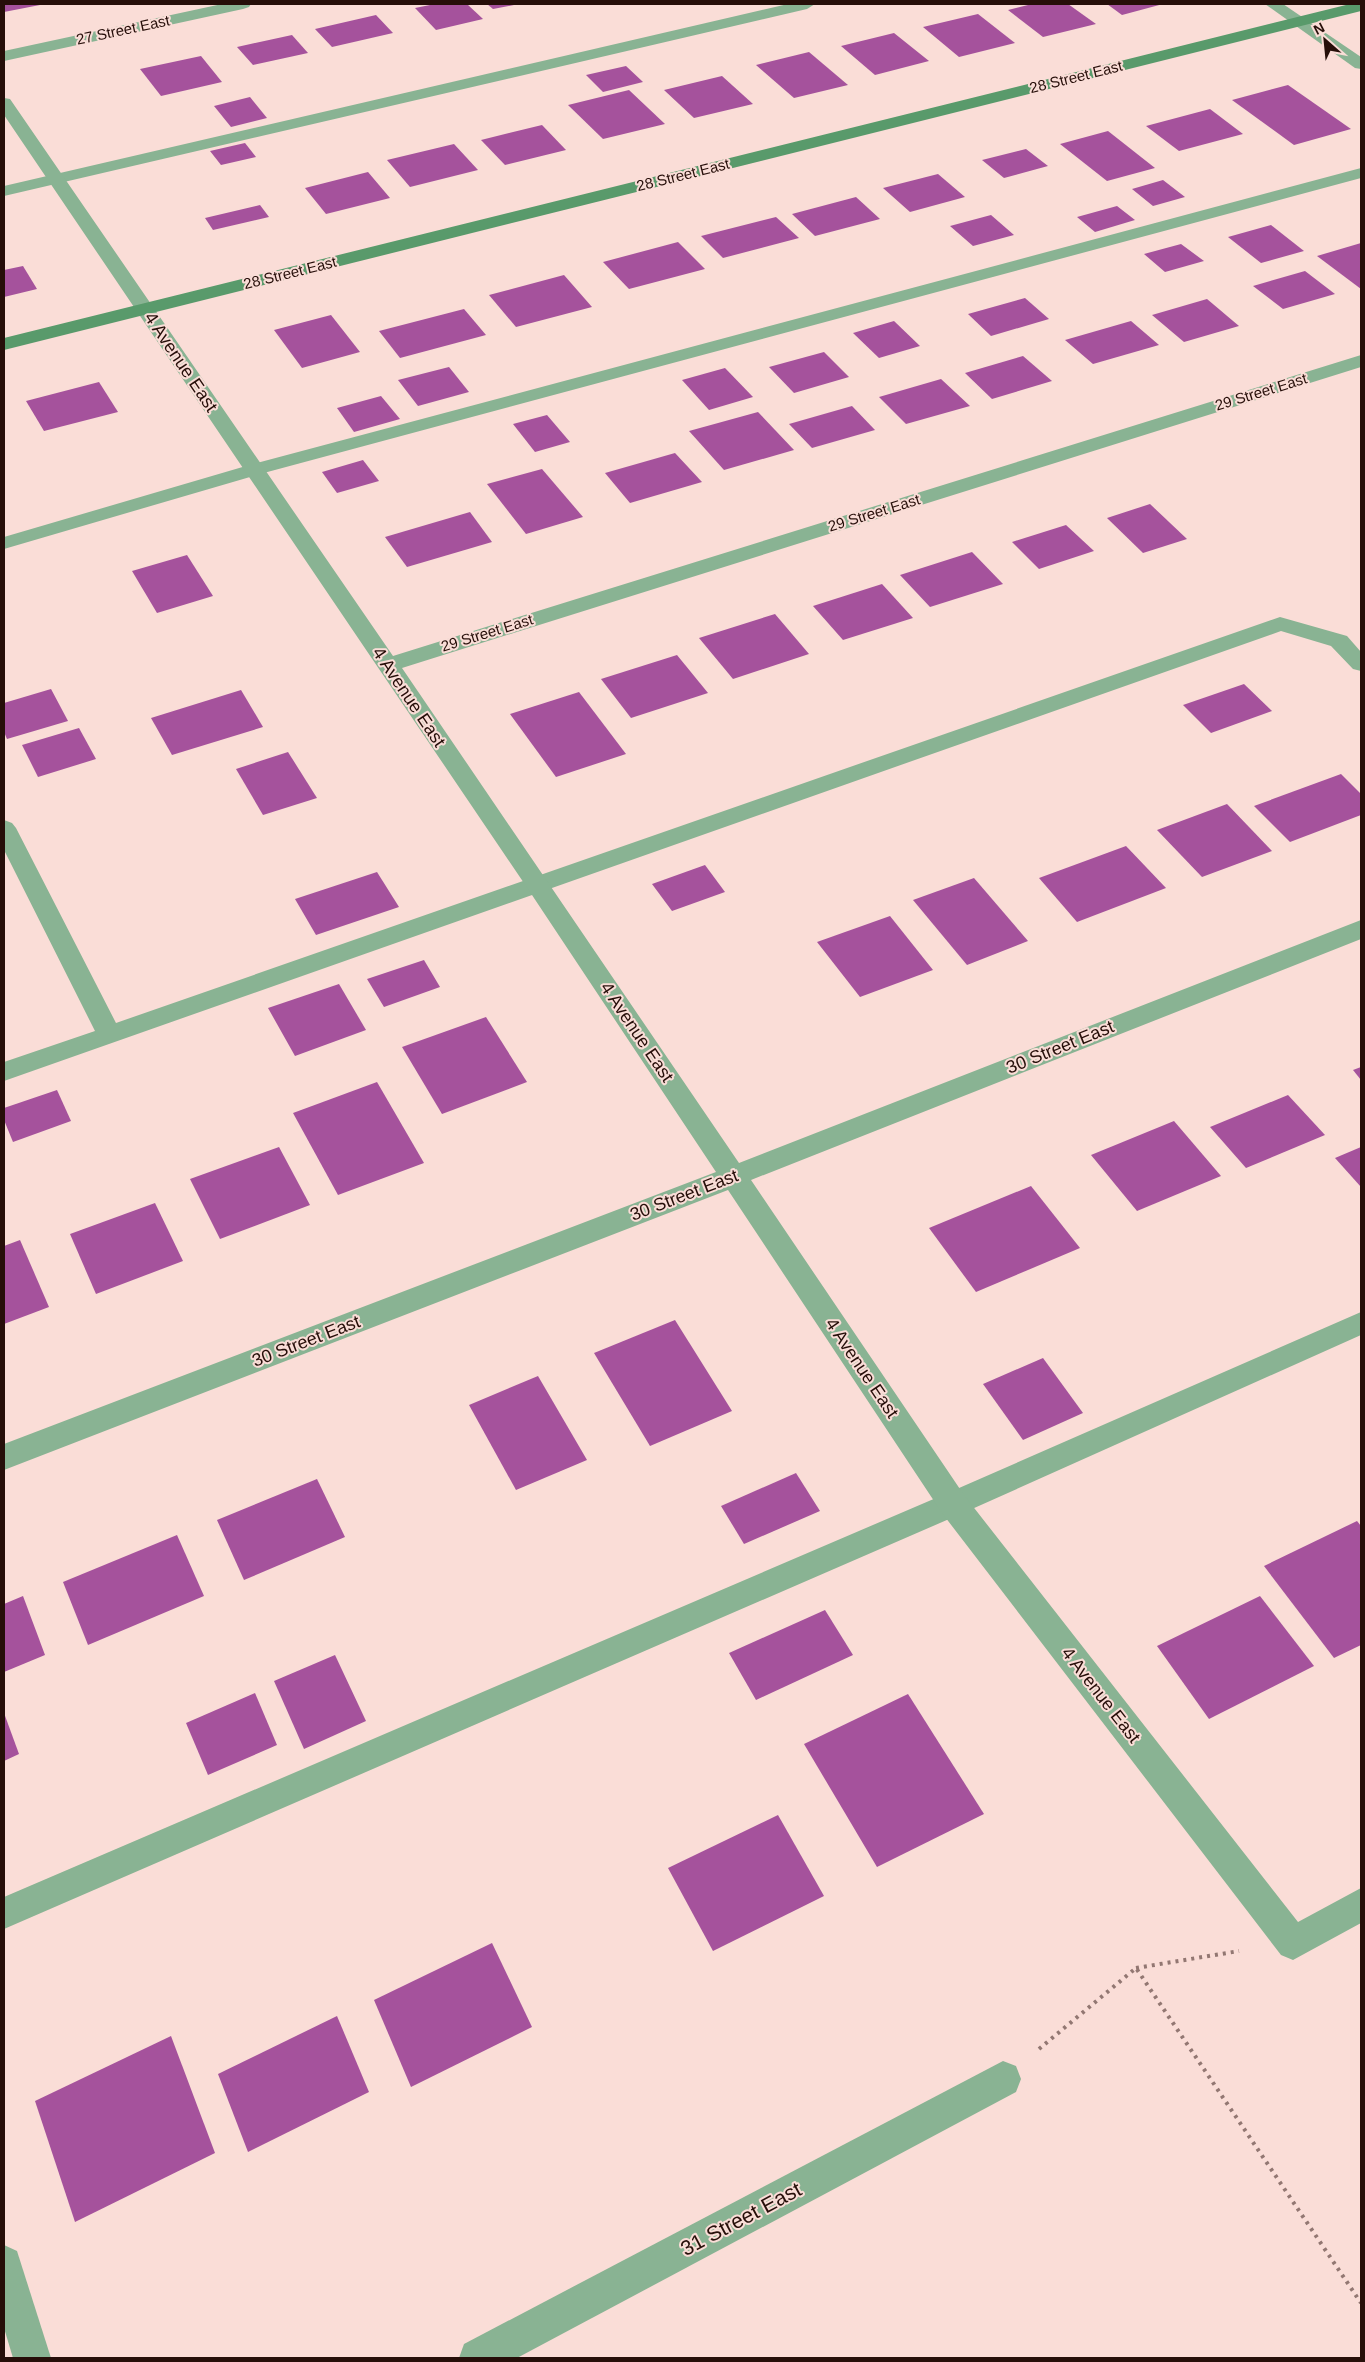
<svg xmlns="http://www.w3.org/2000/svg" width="1365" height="2362" viewBox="0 0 1365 2362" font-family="Arial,sans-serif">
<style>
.building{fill:#a5529c}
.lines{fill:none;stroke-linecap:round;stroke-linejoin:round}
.path{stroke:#927772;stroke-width:4;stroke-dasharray:3 5;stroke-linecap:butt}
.lane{fill:#89b393;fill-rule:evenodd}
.street{fill:#89b393;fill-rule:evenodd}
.secondary{fill:#599a6b;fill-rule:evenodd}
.labels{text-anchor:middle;stroke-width:4;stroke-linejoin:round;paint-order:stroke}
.far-street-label{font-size:15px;fill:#260e09;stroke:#faddd7}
.street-label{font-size:18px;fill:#260e09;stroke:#faddd7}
.near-street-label{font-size:21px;fill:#260e09;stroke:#faddd7}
</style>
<rect width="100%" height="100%" fill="#faddd7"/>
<g class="building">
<polygon points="4,4 40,4 40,5 4,12"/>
<polygon points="435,4 467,4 483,19 436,30 415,8"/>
<polygon points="487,4 514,4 514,5 493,9"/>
<polygon points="1032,4 1068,4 1096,24 1043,37 1008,10"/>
<polygon points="1107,4 1163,4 1122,15"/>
<polygon points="978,14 1015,43 959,57 923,27"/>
<polygon points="376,15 393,33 332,47 315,29"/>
<polygon points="894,33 929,61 875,75 841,46"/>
<polygon points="292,35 308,53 253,65 237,47"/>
<polygon points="809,52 848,85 794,98 756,65"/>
<polygon points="201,56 222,82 161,96 140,69"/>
<polygon points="626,66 643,82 603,92 586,75"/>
<polygon points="722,76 753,104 694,118 664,90"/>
<polygon points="1288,85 1351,129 1294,145 1232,100"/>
<polygon points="629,90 665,124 603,139 568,105"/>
<polygon points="250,97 267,118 231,127 214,106"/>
<polygon points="1210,109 1243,134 1179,151 1146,126"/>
<polygon points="542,125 566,150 505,165 481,140"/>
<polygon points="1108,131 1155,168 1107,181 1060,144"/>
<polygon points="245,143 256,157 221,165 210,151"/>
<polygon points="454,144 478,170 410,187 387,160"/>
<polygon points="1026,149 1048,166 1004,178 982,160"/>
<polygon points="368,172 390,198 326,214 305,188"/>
<polygon points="938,174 965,197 910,212 883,188"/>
<polygon points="1163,180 1185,197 1153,206 1132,189"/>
<polygon points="856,197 880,219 815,236 792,214"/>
<polygon points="260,205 269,217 213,230 205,218"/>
<polygon points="1117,206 1135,220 1095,232 1077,217"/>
<polygon points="991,215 1014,235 973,246 950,226"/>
<polygon points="776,217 799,238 723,258 701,236"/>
<polygon points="1271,225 1304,251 1261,263 1228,237"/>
<polygon points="678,242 705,269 629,289 603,262"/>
<polygon points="1361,243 1361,289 1317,256"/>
<polygon points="1181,244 1204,261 1165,272 1144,254"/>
<polygon points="23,266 37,289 4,297 4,270"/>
<polygon points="1305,271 1335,294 1283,309 1253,286"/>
<polygon points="564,275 592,307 516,327 489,295"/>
<polygon points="1025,298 1049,319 991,336 968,314"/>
<polygon points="1207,299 1239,326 1184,342 1152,315"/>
<polygon points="464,309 486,335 400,358 379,331"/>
<polygon points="331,315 360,352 302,368 274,330"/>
<polygon points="894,321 920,346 879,358 853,333"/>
<polygon points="1131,321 1159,345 1093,364 1065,340"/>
<polygon points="824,352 849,377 794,393 769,367"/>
<polygon points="1023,356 1052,381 992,399 965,373"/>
<polygon points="449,367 469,392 418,406 398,380"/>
<polygon points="725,368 753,397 709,410 682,380"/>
<polygon points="941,379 970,406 906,424 879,397"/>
<polygon points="99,382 118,412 44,431 26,401"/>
<polygon points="381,396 400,419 354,432 337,408"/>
<polygon points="852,406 875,430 812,448 789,424"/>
<polygon points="758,412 794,450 724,470 689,431"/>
<polygon points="547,415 570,442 535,452 513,424"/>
<polygon points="675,453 702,482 630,503 605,473"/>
<polygon points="363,460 379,481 337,493 322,472"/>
<polygon points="542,469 583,517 526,534 487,484"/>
<polygon points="1150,504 1187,539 1143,553 1107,518"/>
<polygon points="470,512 492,542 407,567 385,537"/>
<polygon points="1066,525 1094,551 1039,569 1012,542"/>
<polygon points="972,552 1003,584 930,607 900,575"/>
<polygon points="187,555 213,596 157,613 132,571"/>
<polygon points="882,584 913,618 843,640 813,606"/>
<polygon points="775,614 809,654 733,679 699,638"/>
<polygon points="677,655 708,693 631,718 601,679"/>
<polygon points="1244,684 1272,711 1211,733 1183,705"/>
<polygon points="51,689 68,721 7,739 4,732 4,703"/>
<polygon points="241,690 263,727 172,755 151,718"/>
<polygon points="579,692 626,754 556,777 510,714"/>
<polygon points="79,728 96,759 38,777 22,745"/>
<polygon points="288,752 317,798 263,815 236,769"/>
<polygon points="1341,774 1361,794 1361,815 1290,842 1254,806"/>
<polygon points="1227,804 1272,851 1202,877 1157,830"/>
<polygon points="1126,846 1166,888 1077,922 1039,878"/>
<polygon points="705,865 725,892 672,911 652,884"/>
<polygon points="377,872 399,907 316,935 295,899"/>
<polygon points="974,878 1028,941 967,965 913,900"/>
<polygon points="890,916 933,970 860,997 817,942"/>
<polygon points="424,960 440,987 384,1007 367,979"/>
<polygon points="339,984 366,1030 295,1056 268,1008"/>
<polygon points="486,1017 527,1082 442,1114 402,1047"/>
<polygon points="1361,1067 1361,1080 1353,1070"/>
<polygon points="377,1082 424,1163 338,1195 293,1113"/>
<polygon points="57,1090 71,1121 13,1142 4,1120 4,1108"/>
<polygon points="1288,1095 1325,1135 1246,1168 1210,1127"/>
<polygon points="1174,1121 1221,1176 1137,1211 1091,1155"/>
<polygon points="279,1147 310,1205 220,1239 190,1179"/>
<polygon points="1361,1147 1361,1187 1335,1158"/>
<polygon points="1031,1186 1080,1248 976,1292 929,1228"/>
<polygon points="155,1203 183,1261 96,1294 70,1234"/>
<polygon points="20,1240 49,1307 4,1324 4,1246"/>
<polygon points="675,1320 732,1411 650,1446 594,1353"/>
<polygon points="1043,1358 1083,1413 1023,1440 983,1384"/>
<polygon points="538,1376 587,1460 516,1490 469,1405"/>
<polygon points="796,1473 820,1511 744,1544 721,1506"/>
<polygon points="317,1479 345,1537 244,1580 217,1520"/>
<polygon points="1357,1521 1361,1526 1361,1645 1334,1658 1264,1566"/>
<polygon points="177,1535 204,1596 88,1645 63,1582"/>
<polygon points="23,1596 45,1655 4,1672 4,1604"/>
<polygon points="1260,1596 1314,1666 1209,1719 1157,1646"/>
<polygon points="825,1610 853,1655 756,1700 729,1653"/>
<polygon points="335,1655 366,1721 304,1749 274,1681"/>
<polygon points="255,1693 277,1745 208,1775 186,1723"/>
<polygon points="908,1694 984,1814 877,1867 804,1744"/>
<polygon points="4,1713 19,1754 4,1761"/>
<polygon points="778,1815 824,1896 713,1951 668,1868"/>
<polygon points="492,1943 532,2027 411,2087 374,2000"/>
<polygon points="337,2016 369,2092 248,2152 218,2074"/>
<polygon points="171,2036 215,2153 75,2222 35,2101"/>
</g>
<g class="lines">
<g class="path">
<polyline points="1136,1968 1239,1951"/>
<polyline points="1039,2049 1136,1968 1361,2303"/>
</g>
<g class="lane">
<polygon points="788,4 815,4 807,9 4,196 4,186"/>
<polygon points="1361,168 1361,178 260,474 4,549 4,537 246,466"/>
<polygon points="1280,617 1347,636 1361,652 1361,671 1353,669 1331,646 1281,631 4,1081 4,1062 95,1031 4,850 4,820 12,823 16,828 116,1023"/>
<polygon points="1361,1312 1361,1335 963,1513 4,1929 4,1897 943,1495"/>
</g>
<g class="street">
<polygon points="222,4 251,4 249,7 243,9 4,61 4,51"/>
<polygon points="1265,4 1283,4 1361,57 1361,69 1355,68"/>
<polygon points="4,98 10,99 393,656 1361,355 1361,367 402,668 739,1163 1361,920 1361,939 751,1180 964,1495 1298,1922 1361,1888 1361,1923 1293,1960 1281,1955 942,1513 728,1190 4,1470 4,1444 716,1172 530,892 4,115"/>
<polygon points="1003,2061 1016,2066 1021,2079 1016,2092 517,2358 459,2358 464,2344"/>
<polygon points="4,2245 17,2251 51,2358 13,2358 4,2328"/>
</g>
<polygon class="secondary" points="1350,4 1361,4 1361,11 4,350 4,338"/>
</g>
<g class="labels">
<g class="far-street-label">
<text transform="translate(123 30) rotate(-12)" y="5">27 Street East</text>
<text transform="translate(1076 77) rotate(-14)" y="5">28 Street East</text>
<text transform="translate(683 175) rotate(-14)" y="5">28 Street East</text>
<text transform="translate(290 273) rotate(-14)" y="5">28 Street East</text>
<text transform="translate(1261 392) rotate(-17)" y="5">29 Street East</text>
<text transform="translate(874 513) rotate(-17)" y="5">29 Street East</text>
<text transform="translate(487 633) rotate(-17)" y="5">29 Street East</text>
</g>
<g class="street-label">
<text transform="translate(181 362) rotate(56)" y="6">4 Avenue East</text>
<text transform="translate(409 697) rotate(56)" y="6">4 Avenue East</text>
<text transform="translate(637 1032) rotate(56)" y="6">4 Avenue East</text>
<text transform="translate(1060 1047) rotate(-22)" y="6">30 Street East</text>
<text transform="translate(684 1195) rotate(-21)" y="6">30 Street East</text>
<text transform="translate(306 1341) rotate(-21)" y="6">30 Street East</text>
<text transform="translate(862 1368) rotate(56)" y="6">4 Avenue East</text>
<text transform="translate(1101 1695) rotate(52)" y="6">4 Avenue East</text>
</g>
<g class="near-street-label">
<text transform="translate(741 2219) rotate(-28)" y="7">31 Street East</text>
</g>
</g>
<rect width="1365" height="2362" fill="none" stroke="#260e09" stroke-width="10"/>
<g transform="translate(1325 40) rotate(333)" stroke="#faddd7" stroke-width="4" paint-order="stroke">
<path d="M0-4L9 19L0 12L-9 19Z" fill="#260e09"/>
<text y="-8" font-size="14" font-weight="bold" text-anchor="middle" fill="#260e09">N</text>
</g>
</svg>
